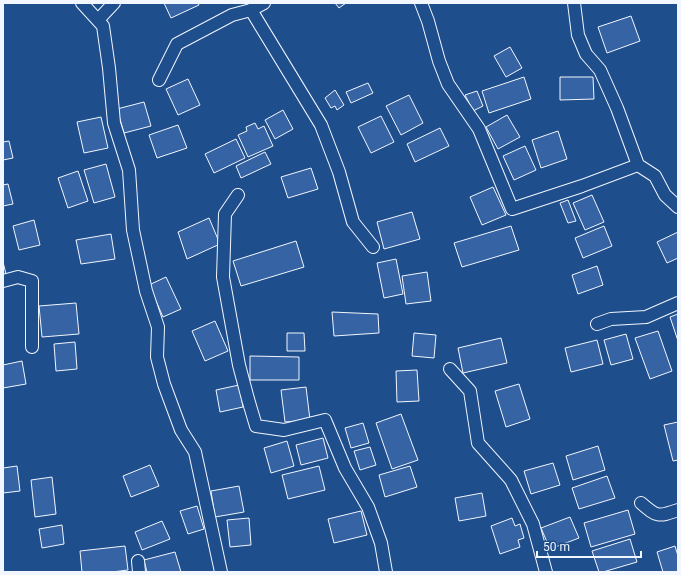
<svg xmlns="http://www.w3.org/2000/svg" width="681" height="575" viewBox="0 0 681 575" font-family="Roboto,sans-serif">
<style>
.building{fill:#3563a3;stroke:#f2f6ff}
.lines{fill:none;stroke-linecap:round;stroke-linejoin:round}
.street-casing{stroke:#f2f6ff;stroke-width:14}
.street{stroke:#1f4e8c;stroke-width:12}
</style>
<rect width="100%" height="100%" fill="#1f4e8c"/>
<g class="building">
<polygon points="164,3 198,3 199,5 171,18"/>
<polygon points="335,3 346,3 339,8"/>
<polygon points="631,16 640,41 607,53 598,27"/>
<polygon points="510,47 522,68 506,77 494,56"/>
<polygon points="524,77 531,99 489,113 482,91"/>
<polygon points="560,77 593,77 594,99 560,100"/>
<polygon points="188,79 200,105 178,115 166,89"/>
<polygon points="368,83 373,93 351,103 346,92"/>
<polygon points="335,90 344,105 337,110 335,106 331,108 325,98"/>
<polygon points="477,91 483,106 473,111 465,95"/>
<polygon points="409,95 423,123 401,135 386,106"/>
<polygon points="144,102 151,126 124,133 117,109"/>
<polygon points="283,110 293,129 275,139 265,120"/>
<polygon points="507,115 520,137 498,149 486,127"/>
<polygon points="381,116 394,142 371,153 358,127"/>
<polygon points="101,117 108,148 84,153 77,122"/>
<polygon points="255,123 258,129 264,126 273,146 248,157 238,135 247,131 246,127"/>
<polygon points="178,125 187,148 157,158 149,135"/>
<polygon points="440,128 449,146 415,162 407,144"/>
<polygon points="558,131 567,159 541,168 532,140"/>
<polygon points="236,139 245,158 214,173 205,154"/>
<polygon points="9,141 13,158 3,160 3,142"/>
<polygon points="525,146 536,170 514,180 503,156"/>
<polygon points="265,152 271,164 241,178 236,166"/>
<polygon points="106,164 115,197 94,203 84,170"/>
<polygon points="311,168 318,189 288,198 281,177"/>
<polygon points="78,171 88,201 68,208 58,178"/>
<polygon points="8,184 13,204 3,206 3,185"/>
<polygon points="493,187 506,215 482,225 470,197"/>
<polygon points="592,195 604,222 585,230 573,203"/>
<polygon points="568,200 576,221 568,223 560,203"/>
<polygon points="412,212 420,239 384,249 377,222"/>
<polygon points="209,218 220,244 187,259 178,232"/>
<polygon points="34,220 40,245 19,250 13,226"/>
<polygon points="511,226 519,250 462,267 454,243"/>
<polygon points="604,226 612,246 583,258 575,238"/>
<polygon points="678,232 678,258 667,263 657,242"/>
<polygon points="111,234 115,259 81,264 76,240"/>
<polygon points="296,241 304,267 241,286 233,261"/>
<polygon points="396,259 403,294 384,298 377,263"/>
<polygon points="3,262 6,274 3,275"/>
<polygon points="597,266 603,285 578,294 572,275"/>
<polygon points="427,272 431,301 406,304 402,276"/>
<polygon points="166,277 181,309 163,317 149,285"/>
<polygon points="76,303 79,334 42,337 39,306"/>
<polygon points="332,312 378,314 379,333 334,336"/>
<polygon points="678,314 678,341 670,317"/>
<polygon points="215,321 228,351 205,361 192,331"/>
<polygon points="658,331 672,371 650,379 635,338"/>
<polygon points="287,333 304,333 305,351 287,351"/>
<polygon points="414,333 436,335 434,358 412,356"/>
<polygon points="626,334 633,359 611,365 604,340"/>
<polygon points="501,338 507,363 463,373 458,348"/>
<polygon points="597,340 603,364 571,372 565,348"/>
<polygon points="75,342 77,369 56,371 54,344"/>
<polygon points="250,356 299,357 299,380 250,380"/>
<polygon points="22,361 26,384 3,388 3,365"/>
<polygon points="417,370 419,401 397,402 396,371"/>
<polygon points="519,384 530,419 506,427 495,391"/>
<polygon points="239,385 243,407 220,412 216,390"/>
<polygon points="306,387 310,420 285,422 281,390"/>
<polygon points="401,414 418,460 392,469 376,423"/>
<polygon points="678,422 678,460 673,461 664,425"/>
<polygon points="363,423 369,443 351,448 345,428"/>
<polygon points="323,438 328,458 301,465 296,445"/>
<polygon points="287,441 294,466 271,473 264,448"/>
<polygon points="598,446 605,470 573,480 566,456"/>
<polygon points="370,447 376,465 360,470 354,451"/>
<polygon points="553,463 560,485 531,494 524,471"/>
<polygon points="150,465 159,486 131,497 123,476"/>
<polygon points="17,466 20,491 3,493 3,468"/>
<polygon points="319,466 325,490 288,499 282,475"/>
<polygon points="410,466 417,487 385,497 379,475"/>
<polygon points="607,476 615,498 579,509 572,488"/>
<polygon points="52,477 56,514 35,517 31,480"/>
<polygon points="239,486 244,512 215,517 211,491"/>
<polygon points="482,493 486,516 459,521 455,498"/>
<polygon points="197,506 204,529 188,534 180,511"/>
<polygon points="628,510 635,534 591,547 584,523"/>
<polygon points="361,511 367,535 334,543 328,519"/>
<polygon points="570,517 579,538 550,549 541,528"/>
<polygon points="249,518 251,545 230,547 227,520"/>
<polygon points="512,518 515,526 520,524 524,538 518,540 520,547 500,554 491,526"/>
<polygon points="162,521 170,539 142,550 135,532"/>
<polygon points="62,525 64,544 42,548 39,529"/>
<polygon points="630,539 637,562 603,572 599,572 592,551"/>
<polygon points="125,546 128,570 112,572 82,572 80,551"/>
<polygon points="675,546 678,556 678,572 663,572 657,552"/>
<polygon points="175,552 181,572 147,572 144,560"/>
</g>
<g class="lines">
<defs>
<g id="street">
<polyline points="82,3 103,26 109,68 114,123 129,170 133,230 146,291 158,327 157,357 164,384 181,430 195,452 221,572"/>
<polyline points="421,3 428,21 439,61 448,84 479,129 512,209 582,186 638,165"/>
<polyline points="574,3 578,35 586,54 600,70 617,108 638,165 655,176 665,195 678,207"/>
<polyline points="251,10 321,125 339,172 353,222 373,247"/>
<polyline points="98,20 114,3"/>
<polyline points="159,80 177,44 232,15 251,10 264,3"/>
<polyline points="238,195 225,214 223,277 239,365 248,399 256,426 284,430 325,420 345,468 368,507 381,543 386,572"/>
<polyline points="3,281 18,277 32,281 32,347"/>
<polyline points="597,324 611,319 646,317 678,303"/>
<polyline points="450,369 470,391 478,443 511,480 533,524 546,572"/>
<path d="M641,503C657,517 658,517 678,510"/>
<polyline points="138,561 139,572"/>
</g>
</defs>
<use href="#street" class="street-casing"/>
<use href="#street" class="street"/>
</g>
<rect width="681" height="575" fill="none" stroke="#f2f6ff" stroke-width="8"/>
<path d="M537 551v6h104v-6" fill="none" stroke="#f2f6ff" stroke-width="2"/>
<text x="543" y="551" font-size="12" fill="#f2f6ff" stroke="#1f4e8c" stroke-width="3" paint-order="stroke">50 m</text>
</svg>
